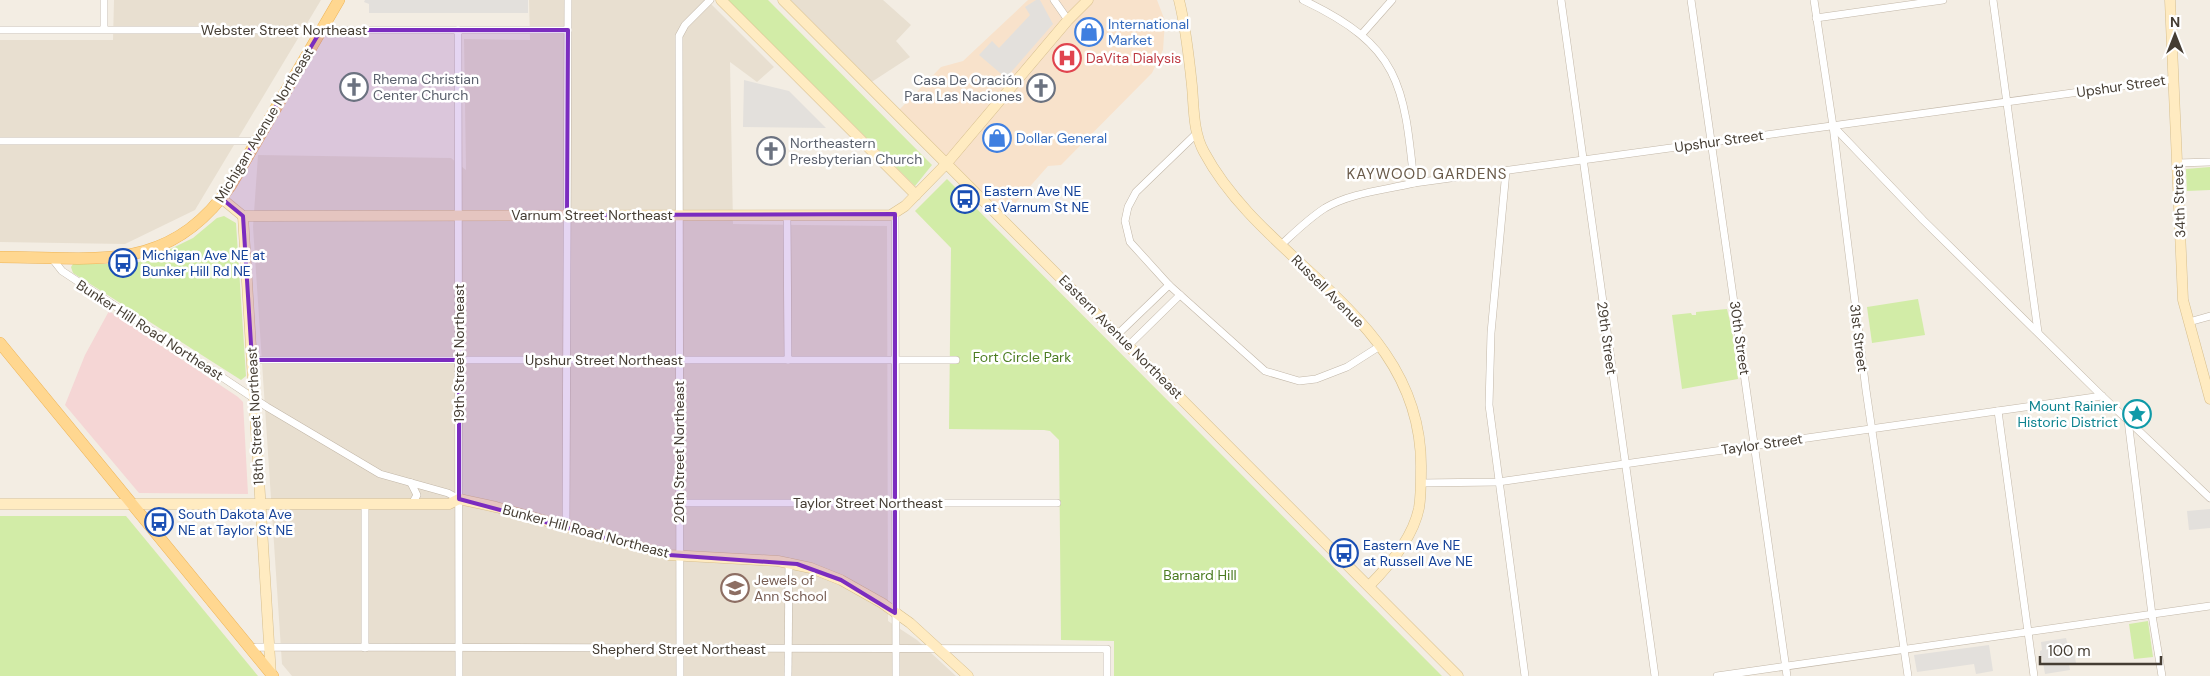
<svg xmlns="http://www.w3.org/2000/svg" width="2210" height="676" viewBox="0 0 2210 676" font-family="'DM Sans',sans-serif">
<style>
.residential{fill:#e8dfd0}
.commercial{fill:#f8e2cb}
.medical{fill:#f5d6d5}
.green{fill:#d2eca7}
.parking{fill:#e3e0dc}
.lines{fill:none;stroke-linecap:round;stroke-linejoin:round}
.street-casing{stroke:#c2b7a8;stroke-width:8}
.secondary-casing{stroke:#d7bf8e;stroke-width:11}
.primary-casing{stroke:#eeb456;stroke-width:12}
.street{stroke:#fff;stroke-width:7}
.secondary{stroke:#ffebc1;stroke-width:10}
.primary{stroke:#ffd790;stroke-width:11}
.marked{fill:#7b2cbf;fill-opacity:0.2;stroke:#7b2cbf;stroke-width:4;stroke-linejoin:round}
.labels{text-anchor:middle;stroke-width:5;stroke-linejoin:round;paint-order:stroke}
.shop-label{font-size:14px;fill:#366cbe;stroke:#fff;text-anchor:start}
.street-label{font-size:14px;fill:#453d33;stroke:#fff}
.health-label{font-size:14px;fill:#be3a42;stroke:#fff;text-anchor:start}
.worship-label{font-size:14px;fill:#5b616d;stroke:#fff;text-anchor:start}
.transit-label{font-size:14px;fill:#164399;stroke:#fff;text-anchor:start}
.park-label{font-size:14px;fill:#4b7c21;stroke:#fff}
.culture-label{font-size:14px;fill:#0d838f;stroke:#fff;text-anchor:end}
.education-label{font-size:14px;fill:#785e54;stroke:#fff;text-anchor:start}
.neighbourhood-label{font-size:15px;letter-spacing:1px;fill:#695a49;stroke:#fff}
</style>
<rect width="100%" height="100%" fill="#f3ede3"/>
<g class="residential">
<polygon points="114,0 321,0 195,210 125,244 0,242 0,40 113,40"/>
<polygon points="529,0 707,0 774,67 757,82 730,62 733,224 887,226 888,621 917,640 956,676 292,676 282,664 253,227 258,155 451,158 466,170 464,39 530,40"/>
<polygon points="788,0 883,0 911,25 896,41 910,57 870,83"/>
</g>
<polygon class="commercial" points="1028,0 1157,0 1165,21 1163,50 1152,73 1061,165 1048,166 1004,216 899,110 941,67 963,61"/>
<polygon class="medical" points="109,311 238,397 243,402 248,494 139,493 65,405 85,355"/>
<g class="green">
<polygon points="728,0 768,0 932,165 915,186"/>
<polygon points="2210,167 2210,190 2187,191 2186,169"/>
<polygon points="947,179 1442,676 1114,676 1114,641 1061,640 1059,440 1050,431 1044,430 949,429 951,248 915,211"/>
<polygon points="224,216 236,223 246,376 241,380 73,273 71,267 73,264 130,264 148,260 193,238 217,218"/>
<polygon points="1918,299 1925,335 1872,343 1867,307"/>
<polygon points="1727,309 1732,330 1738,379 1682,389 1672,315 1691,313 1692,315 1696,315 1696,312"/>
<polygon points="0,516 126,516 258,676 0,676"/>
<polygon points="2148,621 2153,657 2134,659 2129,624"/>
</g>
<g class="parking">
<polygon points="365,0 528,0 528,13 369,13 369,4 364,2"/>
<polygon points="1036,0 1040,0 1053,24 1006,78 979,55 992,41 999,48 1030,15 1025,7"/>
<polygon points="744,80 789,91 826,128 743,127"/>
<polygon points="2210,509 2210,528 2189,530 2187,511"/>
<polygon points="2066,638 2068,646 2073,645 2076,663 2069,664 2070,670 2045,674 2042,657 2040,656 2040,651 2042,650 2041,642"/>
<polygon points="1989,645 1993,671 1976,674 1974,664 1917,672 1914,655"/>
</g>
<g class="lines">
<defs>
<g id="street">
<polyline points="1054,0 1068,20"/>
<path d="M1303,0C1400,46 1404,84 1414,183"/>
<polyline points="1561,0 1655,676"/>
<polyline points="1691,0 1787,676"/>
<polyline points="1814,0 1833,126 1866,390 1908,676"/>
<polyline points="1993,0 2038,332"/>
<polyline points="1816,18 1943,0"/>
<polyline points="104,29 104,0"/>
<polyline points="0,30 568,30"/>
<polyline points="458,30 459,676"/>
<polyline points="1362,34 1392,0"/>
<polyline points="1833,126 1923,220 2102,396 2210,498"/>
<polyline points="1196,134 1136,192 1128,207 1125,221 1130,242 1169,285 1265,371 1299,381 1316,379 1347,367 1380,346"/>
<polyline points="0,141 256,141"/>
<polyline points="2178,163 2210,162"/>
<polyline points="1506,171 1491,333 1489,405 1525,676"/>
<polyline points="895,214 896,676"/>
<polyline points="787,215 788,360"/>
<path d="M1281,245C1295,232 1308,219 1325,208C1350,193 1385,190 1414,183L2174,79"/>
<polyline points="51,257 62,271 109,302 267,407 380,474 448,493 459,499"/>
<polyline points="2189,322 2210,316"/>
<polyline points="1118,334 1169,285"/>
<polyline points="1129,345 1180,295"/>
<polyline points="252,360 956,360"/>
<polyline points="1998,411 2034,676"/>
<polyline points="2128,420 2152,615 2162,676"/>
<polyline points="411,483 417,495 412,504"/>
<polyline points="1421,483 1498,482 2102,396"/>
<polyline points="679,503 1057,503"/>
<polyline points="566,527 568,0"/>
<polyline points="365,648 365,504"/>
<polyline points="251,649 256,647 1107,649 1107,676"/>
<polyline points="680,676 679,36 685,25 710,0"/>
<polyline points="788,676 789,562"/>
<polyline points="1717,676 2210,606"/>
</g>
<g id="secondary">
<polyline points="721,0 916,195"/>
<polyline points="783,0 1458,676"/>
<path d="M1179,0C1186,28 1189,57 1192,86C1194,108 1193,132 1204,152C1266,268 1424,318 1421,470C1421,482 1421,496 1419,508C1413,538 1390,565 1369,586"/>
<polyline points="2170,0 2183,300 2210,399"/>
<polyline points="221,198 243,216 891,215 905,206 947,163 1068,20 1088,0"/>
<polyline points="243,216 271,676"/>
<polyline points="0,504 449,504 459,499 496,507 669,555 778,561 811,568 841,580 882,603 910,623 968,676"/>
</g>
<g id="primary">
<path d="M0,257C97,257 168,275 231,185L339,0"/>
<polyline points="0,343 273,676"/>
</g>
</defs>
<use href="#street" class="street-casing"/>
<use href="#secondary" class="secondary-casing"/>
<use href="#primary" class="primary-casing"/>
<use href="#street" class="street"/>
<use href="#secondary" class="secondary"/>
<use href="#primary" class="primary"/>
</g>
<path class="marked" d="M321,30H568L567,215L895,214V613L841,580L797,564L669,555L459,499V360H252L243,216L221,198Z"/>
<defs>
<symbol id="shop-ring" viewBox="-11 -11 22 22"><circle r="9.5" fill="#fff" stroke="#3f7fe0" stroke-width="1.5"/><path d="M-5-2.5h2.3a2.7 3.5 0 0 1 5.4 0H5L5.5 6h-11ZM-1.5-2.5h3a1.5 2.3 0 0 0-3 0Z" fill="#3f7fe0"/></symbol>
<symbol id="hospital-ring" viewBox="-11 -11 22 22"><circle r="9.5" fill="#fff" stroke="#e0444e" stroke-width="1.5"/><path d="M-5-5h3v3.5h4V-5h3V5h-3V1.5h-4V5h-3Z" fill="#e0444e"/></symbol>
<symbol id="church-ring" viewBox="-11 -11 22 22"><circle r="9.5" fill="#fff" stroke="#6b7280" stroke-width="1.5"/><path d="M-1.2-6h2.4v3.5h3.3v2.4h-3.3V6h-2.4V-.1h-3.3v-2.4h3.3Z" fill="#6b7280"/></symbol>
<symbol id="bus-ring" viewBox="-11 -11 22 22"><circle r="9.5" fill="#fff" stroke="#1a4fb4" stroke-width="1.5"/><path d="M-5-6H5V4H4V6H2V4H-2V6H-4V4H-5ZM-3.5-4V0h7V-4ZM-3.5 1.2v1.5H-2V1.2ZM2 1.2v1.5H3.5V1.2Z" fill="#1a4fb4"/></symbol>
<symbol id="sight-ring" viewBox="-11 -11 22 22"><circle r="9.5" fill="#fff" stroke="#0f9aa8" stroke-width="1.5"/><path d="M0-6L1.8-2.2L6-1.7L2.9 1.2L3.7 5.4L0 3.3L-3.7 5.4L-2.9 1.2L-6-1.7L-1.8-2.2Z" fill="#0f9aa8"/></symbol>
<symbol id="school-ring" viewBox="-11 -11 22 22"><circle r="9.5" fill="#fff" stroke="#8d6e63" stroke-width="1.5"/><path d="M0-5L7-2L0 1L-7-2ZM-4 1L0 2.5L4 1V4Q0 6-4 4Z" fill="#8d6e63"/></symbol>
</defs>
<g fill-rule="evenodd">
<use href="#shop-ring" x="1073" y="16" width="32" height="32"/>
<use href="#hospital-ring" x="1051" y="42" width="32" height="32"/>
<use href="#church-ring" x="338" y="71" width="32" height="32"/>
<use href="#church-ring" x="1025" y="72" width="32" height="32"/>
<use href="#shop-ring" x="981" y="122" width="32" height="32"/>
<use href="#church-ring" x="755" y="135" width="32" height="32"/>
<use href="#bus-ring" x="949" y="183" width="32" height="32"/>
<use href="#bus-ring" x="107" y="247" width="32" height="32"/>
<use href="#sight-ring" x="2121" y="398" width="32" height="32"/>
<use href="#bus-ring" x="143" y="506" width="32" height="32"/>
<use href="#bus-ring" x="1328" y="537" width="32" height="32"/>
<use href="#school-ring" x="719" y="572" width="32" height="32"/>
</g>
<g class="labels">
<g class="shop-label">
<text x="1108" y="29">International<tspan x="1108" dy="16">Market</tspan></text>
<text x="1016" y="143">Dollar General</text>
</g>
<g class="street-label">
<text x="284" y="35">Webster Street Northeast</text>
<text transform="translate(2121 86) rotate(-8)" y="5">Upshur Street</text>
<text transform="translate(264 125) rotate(-59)" y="5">Michigan Avenue Northeast</text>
<text transform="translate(1719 141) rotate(-8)" y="5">Upshur Street</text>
<text transform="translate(2179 201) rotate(-92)" y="5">34th Street</text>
<text x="592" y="220">Varnum Street Northeast</text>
<text transform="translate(1328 291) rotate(45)" y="5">Russell Avenue</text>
<text transform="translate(150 330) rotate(33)" y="5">Bunker Hill Road Northeast</text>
<text transform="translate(1121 337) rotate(45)" y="5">Eastern Avenue Northeast</text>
<text transform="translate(1607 338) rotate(82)" y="5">29th Street</text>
<text transform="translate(1740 338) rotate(82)" y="5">30th Street</text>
<text transform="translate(1859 338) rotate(83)" y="5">31st Street</text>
<text transform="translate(459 353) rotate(-90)" y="5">19th Street Northeast</text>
<text x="604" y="365">Upshur Street Northeast</text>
<text transform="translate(255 416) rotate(-93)" y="5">18th Street Northeast</text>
<text transform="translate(1762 444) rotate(-8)" y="5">Taylor Street</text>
<text transform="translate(679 452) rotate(-90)" y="5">20th Street Northeast</text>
<text x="868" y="508">Taylor Street Northeast</text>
<text transform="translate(586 531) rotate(15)" y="5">Bunker Hill Road Northeast</text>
<text x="679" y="654">Shepherd Street Northeast</text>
</g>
<g class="health-label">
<text x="1086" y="63">DaVita Dialysis</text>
</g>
<g class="worship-label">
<text x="373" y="84">Rhema Christian<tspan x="373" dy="16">Center Church</tspan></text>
<text x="1022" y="85" text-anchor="end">Casa De Oración<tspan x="1022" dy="16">Para Las Naciones</tspan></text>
<text x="790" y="148">Northeastern<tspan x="790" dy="16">Presbyterian Church</tspan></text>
</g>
<g class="transit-label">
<text x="984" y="196">Eastern Ave NE<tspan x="984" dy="16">at Varnum St NE</tspan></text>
<text x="142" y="260">Michigan Ave NE at<tspan x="142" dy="16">Bunker Hill Rd NE</tspan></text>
<text x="178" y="519">South Dakota Ave<tspan x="178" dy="16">NE at Taylor St NE</tspan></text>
<text x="1363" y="550">Eastern Ave NE<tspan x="1363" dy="16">at Russell Ave NE</tspan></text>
</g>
<g class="park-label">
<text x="1022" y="362">Fort Circle Park</text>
<text x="1200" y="580">Barnard Hill</text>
</g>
<g class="culture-label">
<text x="2118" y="411">Mount Rainier<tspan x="2118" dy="16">Historic District</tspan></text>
</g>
<g class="education-label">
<text x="754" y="585">Jewels of<tspan x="754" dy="16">Ann School</tspan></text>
</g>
<g class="neighbourhood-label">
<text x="1427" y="179">KAYWOOD GARDENS</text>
</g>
</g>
<g transform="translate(2175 35)" stroke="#ffffff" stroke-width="4" paint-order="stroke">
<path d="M0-4L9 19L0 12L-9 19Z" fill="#453d33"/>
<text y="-8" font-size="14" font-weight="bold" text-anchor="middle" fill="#453d33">N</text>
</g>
<path d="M2040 656v8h121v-8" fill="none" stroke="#453d33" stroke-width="2.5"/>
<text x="2048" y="656" font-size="15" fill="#453d33" stroke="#ffffff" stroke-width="4" paint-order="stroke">100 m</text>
</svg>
